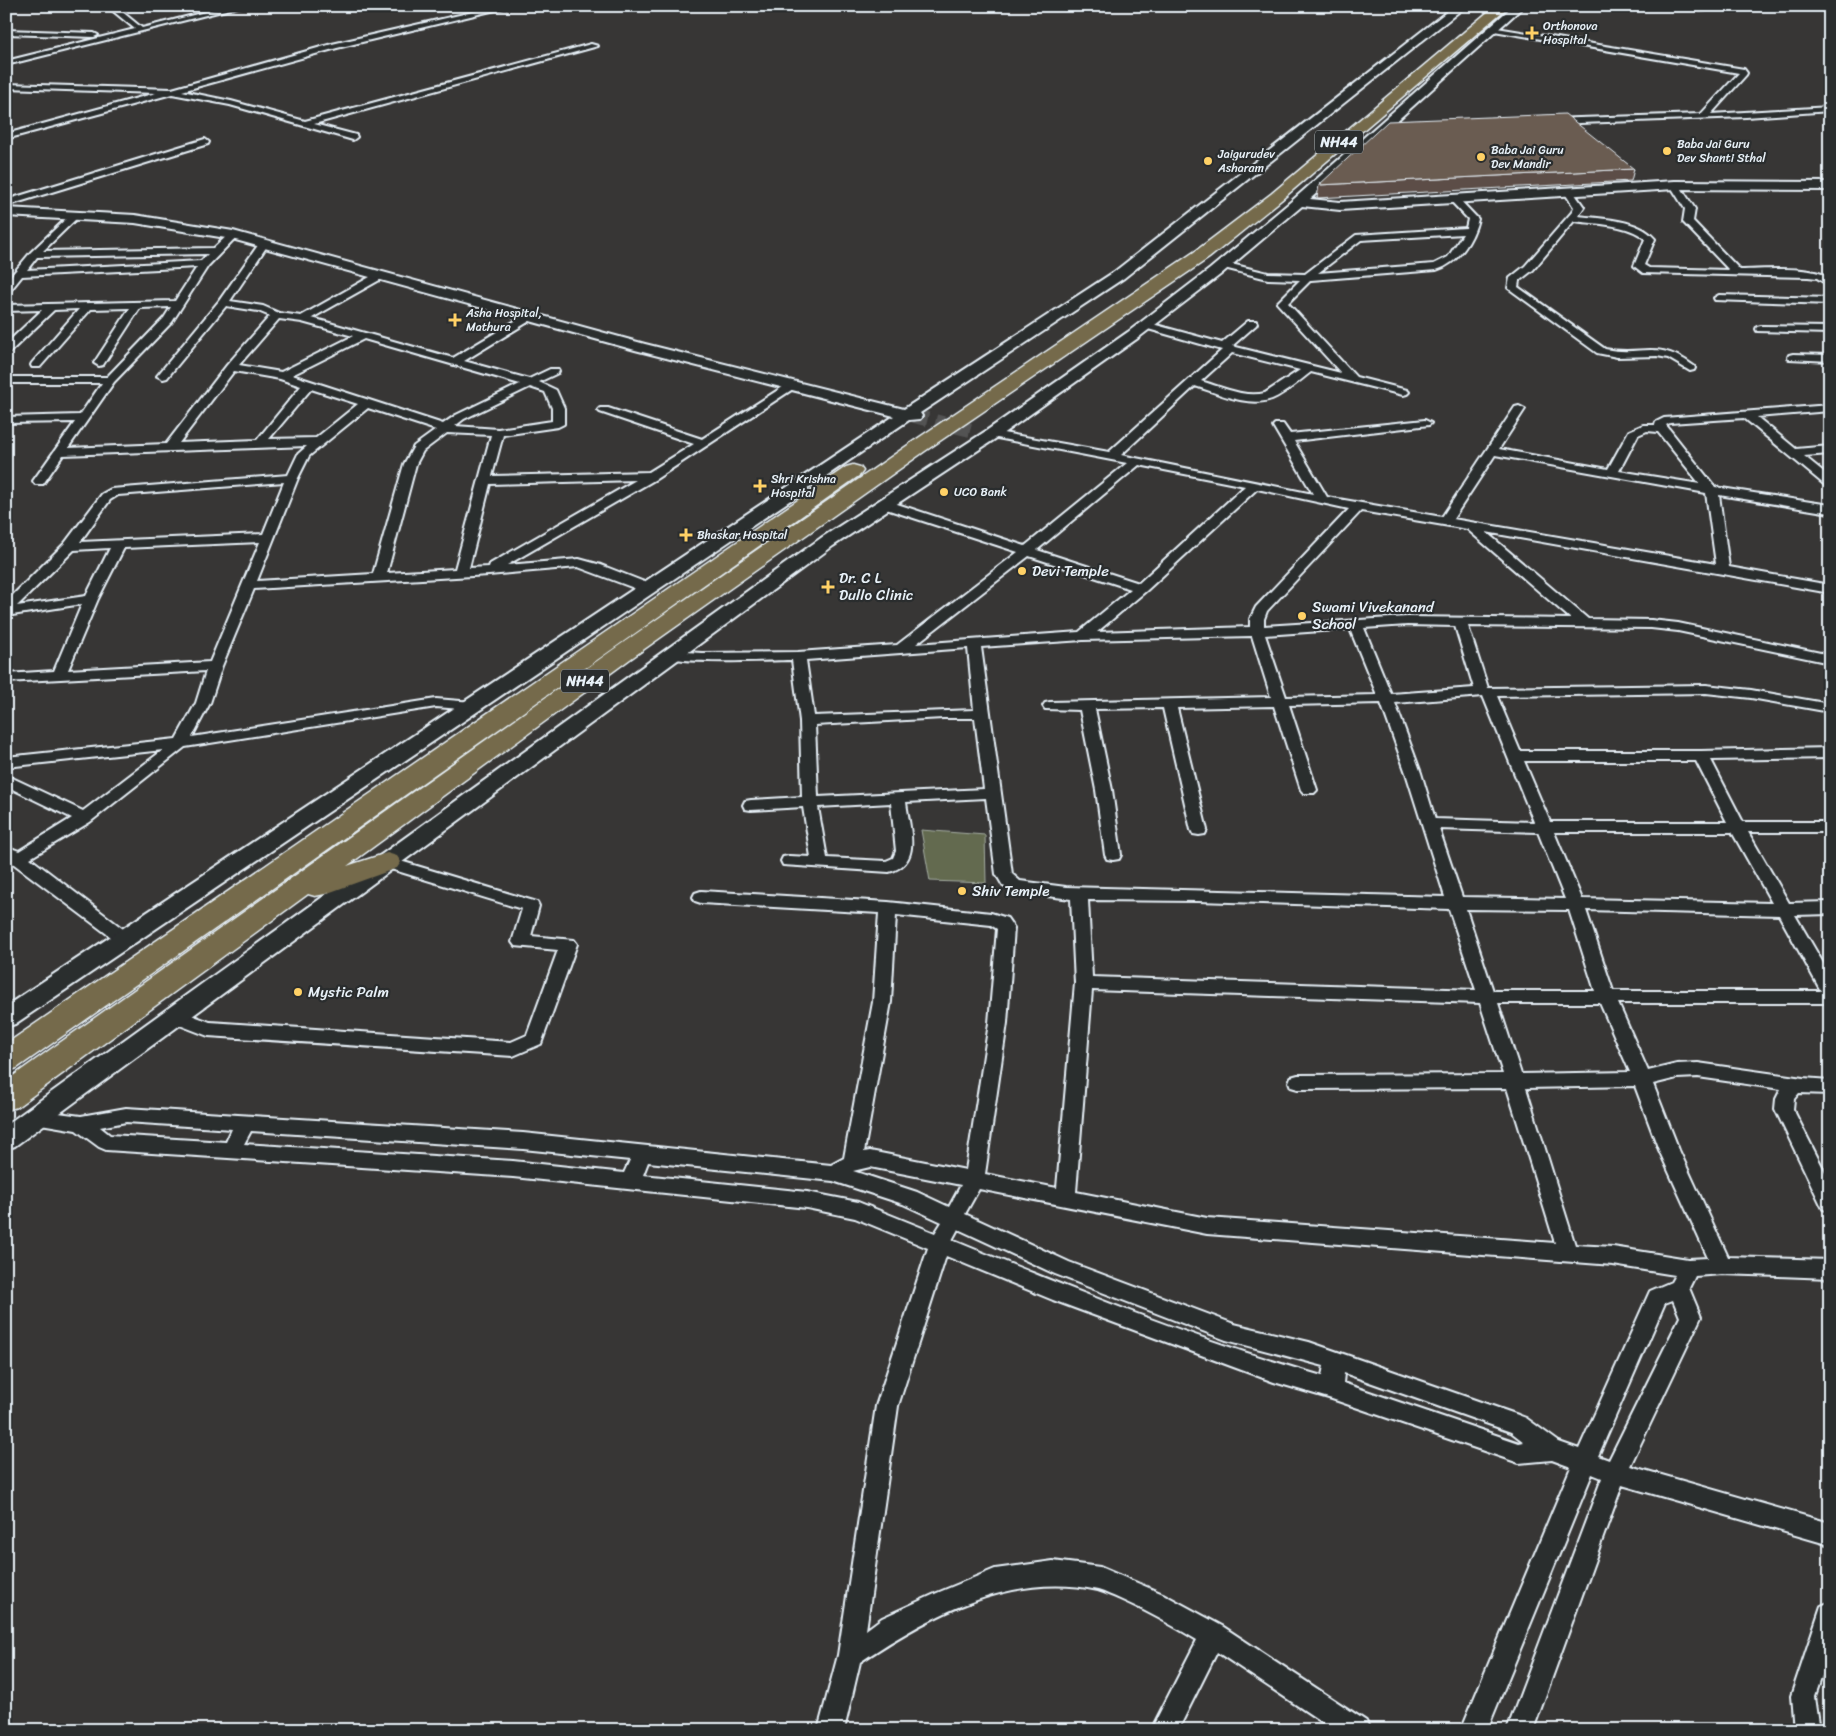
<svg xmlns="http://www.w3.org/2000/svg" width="1836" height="1736" viewBox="0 0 1836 1736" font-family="Sriracha,sans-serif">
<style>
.green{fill:#636a50;stroke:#a6aea4}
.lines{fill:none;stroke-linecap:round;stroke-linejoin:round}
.secondary-tunnel{stroke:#525252;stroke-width:14;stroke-dasharray:14 8;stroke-linecap:butt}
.street-casing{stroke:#e8f1f8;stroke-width:4}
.secondary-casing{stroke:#e8f1f8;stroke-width:4}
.highway-casing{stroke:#e8f1f8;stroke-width:3}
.street{fill:#2a2d2e;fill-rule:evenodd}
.secondary{fill:#2a2d2e;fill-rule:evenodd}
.highway{fill:#746b4b;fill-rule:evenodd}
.wall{fill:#5b4e46;stroke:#e8f1f8}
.building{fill:#6a5b51;stroke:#e8f1f8}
.poi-dot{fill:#ffd166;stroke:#2a2d2e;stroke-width:2}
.labels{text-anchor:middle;stroke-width:4.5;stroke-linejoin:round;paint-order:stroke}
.far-poi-label{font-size:12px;fill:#e8f1f8;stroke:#2a2d2e;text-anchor:start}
.shield{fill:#2a2d2e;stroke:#afb6bb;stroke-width:1}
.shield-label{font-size:14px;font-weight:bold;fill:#e8f1f8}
.poi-label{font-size:15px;fill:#e8f1f8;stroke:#2a2d2e;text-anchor:start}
</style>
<rect width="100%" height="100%" fill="#373635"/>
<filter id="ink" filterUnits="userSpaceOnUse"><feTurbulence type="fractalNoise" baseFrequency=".02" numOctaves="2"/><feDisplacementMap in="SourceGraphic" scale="10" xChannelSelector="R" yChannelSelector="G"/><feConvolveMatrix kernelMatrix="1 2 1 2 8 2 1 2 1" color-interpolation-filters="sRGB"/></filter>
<g filter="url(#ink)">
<polygon class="green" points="921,830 985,835 986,883 930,881"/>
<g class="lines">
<polyline class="secondary-tunnel" points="914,416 974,431"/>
<defs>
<g id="street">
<polygon points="107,6 115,6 142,28 229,6 242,6 6,65 6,61 135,29"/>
<polygon points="499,6 512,6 337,48 182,91 231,101 305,121 591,44 598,46 314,124 356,135 357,137 353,140 230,105 172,94 6,139 6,134 156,93 6,88 6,84 172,89 332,44"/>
<polygon points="1684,6 1736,6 1700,11"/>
<polygon points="1491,27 1744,69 1747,73 1746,75 1711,114 1830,107 1830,111 1746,117 1552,124 1549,123 1549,119 1701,114 1739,73 1494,31 1491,31"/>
<polygon points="6,30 94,33 98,35 94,37 6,34"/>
<polygon points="205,139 209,142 208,144 6,206 6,200"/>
<path d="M1675,182L1678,183L1695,209L1693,221L1740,270C1764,270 1811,265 1830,278V286L1817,278L1808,277L1643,273L1634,266L1645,239C1629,224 1595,224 1574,221L1533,270L1519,281L1518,287L1605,349C1642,357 1656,338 1694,366L1695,368L1694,370L1690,371L1668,358L1657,356L1617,357L1597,353L1508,288L1510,278L1525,266L1572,212L1574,207L1564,192L1569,189L1572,190L1584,207L1578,216C1602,219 1639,219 1655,239L1644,265L1649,268L1729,270L1683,222L1685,209L1670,185Z"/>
<path d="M1454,196L1457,197L1478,219C1473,240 1458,264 1436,270L1311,280L1288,303L1356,377L1407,390L1409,392L1407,394L1403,395L1311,372C1299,381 1286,393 1272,399C1248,408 1218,393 1195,386L1121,455L1313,494L1273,426L1275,424H1283L1290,434L1425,420L1431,423L1429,425L1294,441L1327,497L1442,517L1515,407L1519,406L1525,409L1499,449L1608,469L1629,431L1643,425H1655L1656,422L1664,418L1830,405V411L1757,417L1796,449L1830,446V454L1804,456L1830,477V487L1826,486L1744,418L1670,423L1666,425L1715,487L1830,505V513L1719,495L1729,567L1830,585V593L1486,532L1588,619L1651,620L1678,623L1830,655V663L1678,631L1651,628L1468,626L1488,688L1706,685L1751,690L1830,704V712L1751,698L1706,693L1497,696L1520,751H1701L1830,748V758L1711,760L1743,822H1830V832H1748L1789,903L1830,902V914L1795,915L1830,975V1003H1618L1648,1071L1677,1064L1698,1063L1803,1078L1830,1080V1094L1799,1093L1794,1099L1793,1109L1830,1182V1211L1823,1209L1775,1109L1776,1099L1781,1089L1698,1077L1677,1078L1653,1084L1679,1150L1728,1257L1830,1260V1278L1722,1274L1695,1276L1689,1288L1701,1317L1630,1466L1830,1523V1545L1622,1485L1533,1730H1507L1602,1478L1592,1474L1487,1730H1461L1571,1467L1552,1460L1519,1463L1332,1399L1274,1382L1053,1300L946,1256L898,1406L866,1630L882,1618L937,1593L995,1569L1053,1561L1100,1567L1163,1594L1222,1626L1366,1721L1370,1730H1334L1217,1652L1178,1730H1151L1197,1640C1172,1625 1147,1611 1120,1599C1113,1596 1105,1592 1098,1590C1012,1571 930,1615 860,1662L844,1730H818L838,1655L876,1406L928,1248L855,1218L807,1208L513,1177L106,1150L99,1147L76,1130L29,1122L27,1117L29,1112L36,1110L81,1116L126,1108L523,1133L831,1165L844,1158L873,1002L879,913L701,903L695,901L693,897L695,893L701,891L888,902L991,913L1007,918L1014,928L1007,1023L985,1174L1057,1188L1075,983L1071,899L1015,892L1003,886L996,874L986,798L906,802C909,828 923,863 889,872L783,865L781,861L783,857L789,856L811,857L803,807L751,810L745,809L743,805L745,801L751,800L802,797L800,721L792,660C773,660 671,665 663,655L670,651L702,653L798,652L897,645L1018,552L880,507L878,504L880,501H888L1025,546L1127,463L992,437L988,436L986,434L988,432L992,431L1109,452L1222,350L1141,327L1140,325L1141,323L1145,322L1222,343L1248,321H1256L1257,323L1256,325L1232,346L1341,373L1277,303L1300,280L1268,279L1220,267L1218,265L1223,262L1268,273L1305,274L1356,235L1466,228L1468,219L1449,199ZM1463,234L1448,257L1434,264L1318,273L1361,240ZM1232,353L1300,370L1265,393C1244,398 1221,387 1201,381ZM1647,431L1658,432L1700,484L1619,471L1638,435ZM1495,455L1706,493L1716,564L1453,519ZM1139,465L1245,486L1139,583L1037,550ZM1257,489L1349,509L1256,607L1250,619V627L1097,632L1146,591ZM1361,511L1467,529L1571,619L1407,617L1264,626V619L1267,611ZM1029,556L1131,589L1079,632L916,644ZM1407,625L1455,626L1474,688L1391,694L1364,628ZM1350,629L1377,695L1286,697L1265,635ZM1252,636L1271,697L1050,702L1045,703L1043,706L1045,709L1080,710L1096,790L1105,855L1107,859L1113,860L1119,859L1121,855L1112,790L1095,709L1163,708L1191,830L1193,834L1199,835L1205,834L1207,830L1177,708L1274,706L1301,790L1304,793H1314L1317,790L1289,705L1381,703L1406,773L1445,897L1066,887L1020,881L1012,874L981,647L1083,640ZM968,648L974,710L814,716L806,660ZM1483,696L1534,822L1435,819L1421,773L1395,703ZM943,718H975L984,789L818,797L815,725ZM1524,761H1696L1727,822H1550ZM891,803L896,851L893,858L886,861L827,858L818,807ZM1439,829L1538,832L1565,899L1462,897ZM1554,832H1732L1772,903L1582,899ZM1088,900L1198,901L1449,909L1476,990L1092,977ZM1466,909L1569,910L1595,991H1493ZM1586,910L1779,915L1821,991H1613ZM896,915L991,925L997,929L989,1023L966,1170L870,1151L864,1152L891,1002ZM1092,990L1480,1003L1503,1074L1298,1075L1291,1077L1289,1082L1291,1087L1298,1089L1507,1088L1555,1243L1207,1218L1076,1192ZM1498,1003H1600L1630,1072L1521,1074ZM1635,1086L1659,1150L1708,1258L1688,1259L1613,1247L1575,1245L1526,1088ZM126,1122L232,1129L226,1142L110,1135L100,1127ZM251,1131L523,1149L630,1160L624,1173L513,1161L244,1144ZM648,1162L833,1181L903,1204L942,1222L935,1233L858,1202L807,1192L643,1175ZM870,1167L961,1185L949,1207L917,1192L853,1171ZM979,1189L1207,1234L1613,1265L1675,1275L1671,1282L1650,1291L1579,1449L1559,1442L1526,1418L1518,1415L1309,1342L1234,1324L1069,1262L965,1214ZM958,1229L1055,1274L1226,1340L1324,1366L1322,1376C1196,1340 1073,1290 952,1240ZM1673,1300L1680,1317L1609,1460L1598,1456L1665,1303ZM1344,1373L1511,1432L1524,1442L1519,1443L1343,1383Z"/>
<path d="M75,212L78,213V217L43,251L214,248L230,233H236L238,235L208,266L172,322L114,382L68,448L166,444L227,365L270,316L258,311L226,306L167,378L163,379L157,376L219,301L261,241L264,240L269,243L230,301L263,306L279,313L301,316L377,273H385V277L312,318L453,358L525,315H533L534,317L533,319L464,361L529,379L550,369H558L559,371L558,373L539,382L556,390L564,408V424L558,427L503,435L492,476L649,472L694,444L600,412L598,410L600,408H608L702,439L789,383H797L799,385L656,479L507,565L579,559L601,565L652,585L654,588L652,591H642L578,567L489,575L254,589L222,666L210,703L192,737L436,699L473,702L478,703L480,706L478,709L473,710L436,707L185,747L90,822L30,858L131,935L134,939L131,943L125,945L119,943L6,858V846L19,851L72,818L6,786V775L83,811L163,750L6,767V757L176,739L196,703L206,671L6,682V674L54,671L82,604L6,616V602L65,543L102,494L111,489L288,475L298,454L307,446L63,455L43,484H35L33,481L75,422L6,423V417L80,415L102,383H6V377H107L164,318L171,307L140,308L103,365L99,366L94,363L130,308L91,309L40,367H32L31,365L32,363L79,309L54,310L10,352L6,353V344L42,310L6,311V305L175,301L197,267L22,276L10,291L6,292V282L31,252L72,213ZM208,254L201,261L27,270L37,257ZM279,319L302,322L353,336L281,372L239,365ZM364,339L520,384L456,415L443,424L292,375ZM234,371L280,379L301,386L257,440L179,443ZM530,387L545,392L552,408V421L498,429L455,426L464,419ZM311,389L358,404L316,438L269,439ZM368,408L436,430L414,446L404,464L373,574L257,581L298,478L309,456ZM447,433L491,435L455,569L387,573L416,464L423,451ZM636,480L490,564L489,567L469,568L490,484ZM284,482L263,534L80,542L110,500L118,495ZM260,542L210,662L68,670L98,599L124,548ZM110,548L86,596L17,606L74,550Z"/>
<polygon points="1719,295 1830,298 1830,304 1715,300 1714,298"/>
<polygon points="1761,326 1830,327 1830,333 1757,331 1756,329 1757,327"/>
<polygon points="1793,354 1830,355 1830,361 1789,359 1788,357 1789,355"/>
<polygon points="387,857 537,902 539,906 531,936 574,940 577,944 541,1044 513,1056 208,1036 169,1021 166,1016 169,1011 175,1009 210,1022 511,1042 527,1035 558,950 515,946 512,942 522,909 381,866 379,862 381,858"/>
<polygon points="1830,1602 1830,1652 1815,1696 1820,1730 1794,1730 1791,1696 1821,1606"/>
</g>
<g id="secondary">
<polygon points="1454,6 1466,6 1124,278 920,413 922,416 920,419 909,420 15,1024 6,1027 6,1006 894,416 635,350 232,239 135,223 6,216 6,208 135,215 233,231 645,344 904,409 1114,272"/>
<polygon points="1513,6 1524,6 1310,199 1340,202 1675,181 1830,182 1830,190 1675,189 1340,210 1302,206 1220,275 1138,338 998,437 833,546 15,1146 6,1149 6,1125 821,538 986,431 1128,332 1210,269 1294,199"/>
</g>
<g id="highway">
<polygon points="1495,6 1509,6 1281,200 1209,258 925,451 630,659 347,866 387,853 397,856 401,862 397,868 325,894 315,896 308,894 17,1107 6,1110 6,1081 614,649 911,443 1197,250 1271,194"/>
<polygon points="853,465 860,467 863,471 860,475 17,1068 6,1072 6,1044 846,467"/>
</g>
</defs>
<use href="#street" class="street-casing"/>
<use href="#secondary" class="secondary-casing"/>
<use href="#highway" class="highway-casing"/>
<use href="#street" class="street"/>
<use href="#secondary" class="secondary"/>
<use href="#highway" class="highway"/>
</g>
<polygon class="wall" points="1634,169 1631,181 1317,198 1319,185"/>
<polygon class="building" points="1565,114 1634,169 1319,185 1388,121"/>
</g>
<g class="poi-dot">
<path d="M1529.5 25.5h5v5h5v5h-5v5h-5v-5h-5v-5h5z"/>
<circle cx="1667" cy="151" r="5"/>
<circle cx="1481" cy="157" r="5"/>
<circle cx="1208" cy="161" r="5"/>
<path d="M452.5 312.5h5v5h5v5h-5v5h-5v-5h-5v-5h5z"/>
<path d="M757.5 478.5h5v5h5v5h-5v5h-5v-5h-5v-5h5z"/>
<circle cx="944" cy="492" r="5"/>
<path d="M683.5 527.5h5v5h5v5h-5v5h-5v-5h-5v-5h5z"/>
<circle cx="1022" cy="571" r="5"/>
<path d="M825.5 579.5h5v5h5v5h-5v5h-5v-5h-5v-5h5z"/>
<circle cx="1302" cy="616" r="5"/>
<circle cx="962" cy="891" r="5"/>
<circle cx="298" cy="992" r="5"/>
</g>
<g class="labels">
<g class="far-poi-label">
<text x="1543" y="30">Orthonova<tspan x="1543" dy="14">Hospital</tspan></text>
<text x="1677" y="148">Baba Jai Guru<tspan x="1677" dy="14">Dev Shanti Sthal</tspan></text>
<text x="1491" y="154">Baba Jai Guru<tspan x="1491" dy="14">Dev Mandir</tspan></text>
<text x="1218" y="158">Jaigurudev<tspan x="1218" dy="14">Asharam</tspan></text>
<text x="466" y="317">Asha Hospital,<tspan x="466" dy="14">Mathura</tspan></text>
<text x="771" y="483">Shri Krishna<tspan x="771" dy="14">Hospital</tspan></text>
<text x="954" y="496">UCO Bank</text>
<text x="697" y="539">Bhaskar Hospital</text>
</g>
<g class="shield">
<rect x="1315" y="130.5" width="48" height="23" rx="4"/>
<rect x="561" y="669.5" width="48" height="23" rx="4"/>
</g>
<g class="shield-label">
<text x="1339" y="147">NH44</text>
<text x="585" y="686">NH44</text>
</g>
<g class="poi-label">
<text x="1032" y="576">Devi Temple</text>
<text x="839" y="583">Dr. C L<tspan x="839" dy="17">Dullo Clinic</tspan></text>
<text x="1312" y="612">Swami Vivekanand<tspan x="1312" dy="17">School</tspan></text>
<text x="972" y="896">Shiv Temple</text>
<text x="308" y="997">Mystic Palm</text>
</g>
</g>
<rect width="1836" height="1736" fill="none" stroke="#2a2d2e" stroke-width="25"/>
<rect x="12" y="12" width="1811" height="1711" fill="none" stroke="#e8f1f8" stroke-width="2" filter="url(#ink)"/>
</svg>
